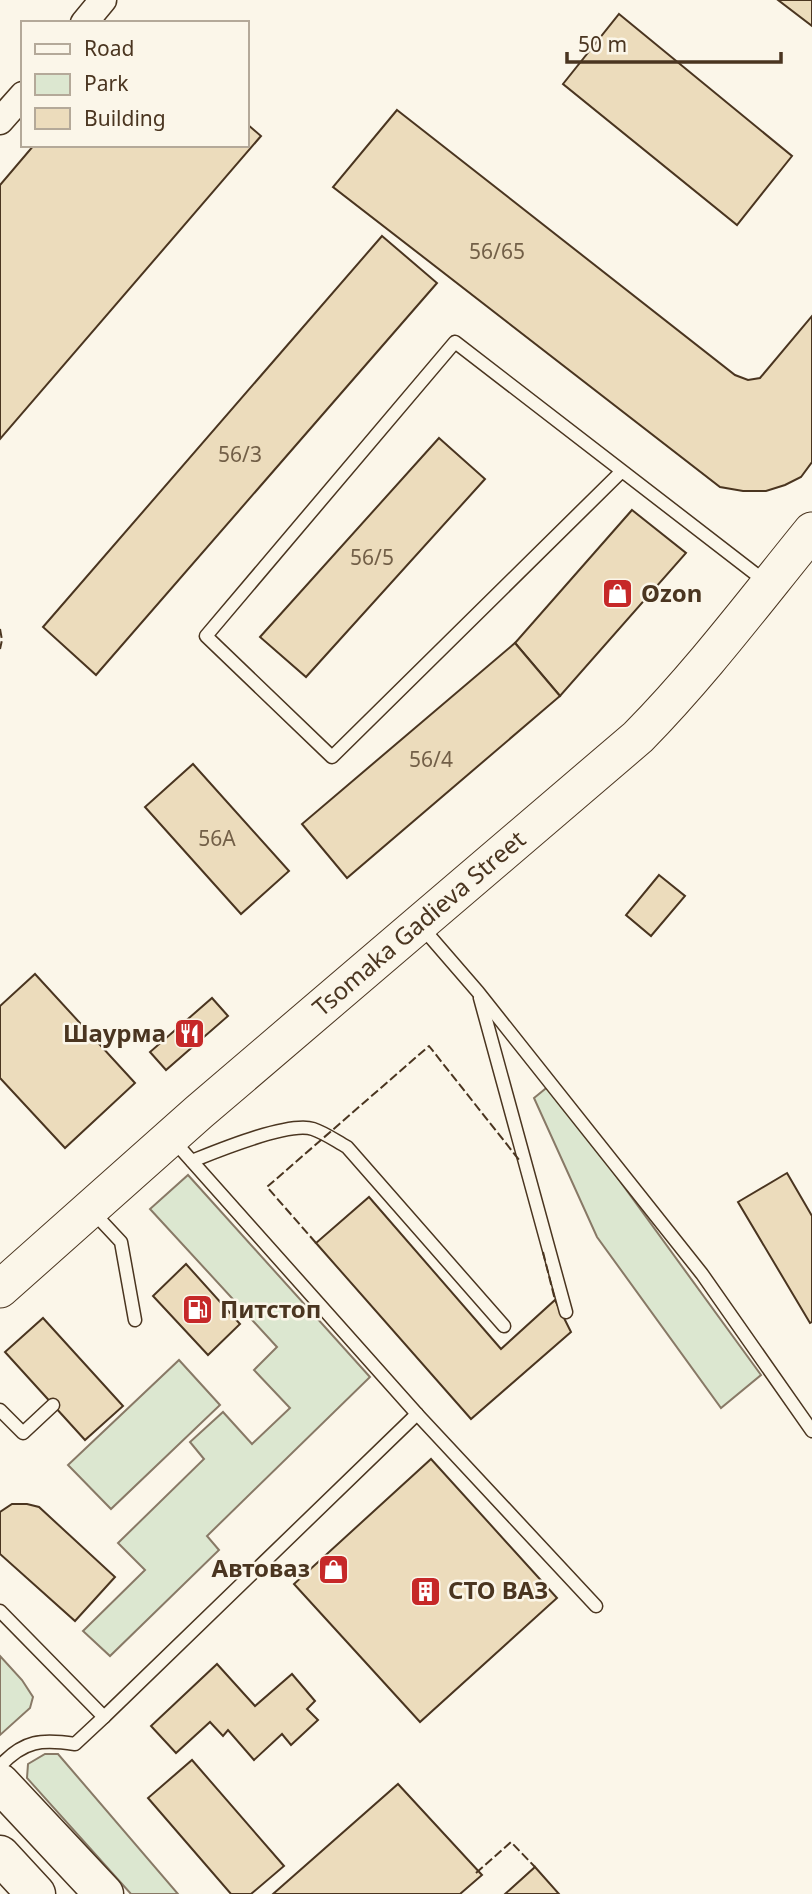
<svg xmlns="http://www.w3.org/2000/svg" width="812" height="1894" viewBox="0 0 812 1894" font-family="'Noto Sans',sans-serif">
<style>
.green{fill:#dce7d0;stroke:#887966;stroke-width:2}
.building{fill:#ecdcbc;stroke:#4a3520;stroke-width:2}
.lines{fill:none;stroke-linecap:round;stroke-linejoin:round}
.service-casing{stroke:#4a3520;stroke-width:15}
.minor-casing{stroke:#4a3520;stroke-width:29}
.secondary-casing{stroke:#4a3520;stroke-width:39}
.primary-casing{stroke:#4a3520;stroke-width:41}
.service{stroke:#fbf6e9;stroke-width:12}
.minor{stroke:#fbf6e9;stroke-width:26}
.secondary{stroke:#fbf6e9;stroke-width:37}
.primary{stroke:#fbf6e9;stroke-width:38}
.fence{stroke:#4a3520;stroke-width:2;stroke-dasharray:9 3.5;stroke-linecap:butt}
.labels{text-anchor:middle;stroke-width:5;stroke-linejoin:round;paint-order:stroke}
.number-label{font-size:21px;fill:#725f47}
.poi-label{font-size:24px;font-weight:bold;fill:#4a3520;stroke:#fbf6e9;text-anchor:start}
.street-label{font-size:24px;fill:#4a3520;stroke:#fbf6e9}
</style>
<rect width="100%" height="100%" fill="#fbf6e9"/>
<g class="green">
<polygon points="550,1085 761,1375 721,1408 597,1237 534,1098"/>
<polygon points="188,1175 370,1377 207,1536 219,1550 110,1656 83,1631 145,1570 118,1543 204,1459 190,1442 223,1412 252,1444 290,1408 254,1370 277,1347 150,1209"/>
<polygon points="179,1360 220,1405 111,1509 68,1465"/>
<polygon points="0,1656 22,1680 33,1697 30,1708 0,1735"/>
<polygon points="45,1754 58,1754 178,1894 131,1894 27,1778 28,1764"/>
</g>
<g class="building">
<polygon points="778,0 812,0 812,26"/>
<polygon points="619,14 792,156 737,225 563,84"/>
<polygon points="397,110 735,375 748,380 760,378 812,316 812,462 801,477 785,485 766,491 743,491 720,487 333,187"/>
<polygon points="247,124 261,136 0,439 0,185 34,145 247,145"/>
<polygon points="382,236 437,283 96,675 43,627"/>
<polygon points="439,438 485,479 306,677 260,637"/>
<polygon points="632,510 686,553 560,696 515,643"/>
<polygon points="515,643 560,696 347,878 302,824"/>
<polygon points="193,764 289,871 241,914 145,807"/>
<polygon points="659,875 685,896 651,936 626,915"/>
<polygon points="35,974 135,1083 65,1148 0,1078 0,1006"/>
<polygon points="212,998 228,1016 166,1070 150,1052"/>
<polygon points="787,1173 812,1216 812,1322 810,1323 738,1202"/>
<polygon points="369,1197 501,1349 555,1300 571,1332 471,1419 316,1243"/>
<polygon points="186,1264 240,1324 208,1355 153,1296"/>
<polygon points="43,1318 123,1406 85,1440 5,1352"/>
<polygon points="431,1459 557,1598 420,1722 294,1584"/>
<polygon points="12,1504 27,1504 39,1507 115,1577 75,1621 0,1554 0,1512"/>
<polygon points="217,1664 255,1706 292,1674 315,1701 307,1709 318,1720 291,1745 282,1734 254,1760 228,1730 223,1736 210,1722 176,1753 151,1726"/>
<polygon points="192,1760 284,1866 251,1894 231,1894 148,1798"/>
<polygon points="398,1784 482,1875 460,1894 273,1894"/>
<polygon points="535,1867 559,1894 505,1894"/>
</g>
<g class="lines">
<defs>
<g id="service">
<polyline points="622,471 332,757 206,636 455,342 766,582"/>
<polyline points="420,925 478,992 702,1274 812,1431"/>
<polyline points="480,998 566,1312"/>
<polyline points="173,1140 417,1414 596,1606"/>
<path d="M192,1161C217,1151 289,1121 313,1129C325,1133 336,1141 347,1147L504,1326"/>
<polyline points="92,1211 121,1242 135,1320"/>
<polyline points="0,1410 23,1433 53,1405"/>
<polyline points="0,1611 104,1717 417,1414"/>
<path d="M0,1766C24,1740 42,1739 75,1744L104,1717"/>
</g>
<g id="minor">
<polyline points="84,23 103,0"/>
<polyline points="0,121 23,95"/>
</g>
<g id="secondary">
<path id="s1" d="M0,1289L199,1112L638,737C701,673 755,601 812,531"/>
</g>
<g id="primary">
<polyline points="0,1783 104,1894"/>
<polyline points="0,1855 36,1894"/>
</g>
</defs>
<use href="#service" class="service-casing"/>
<use href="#minor" class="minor-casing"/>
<use href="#secondary" class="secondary-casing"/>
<use href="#primary" class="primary-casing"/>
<use href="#service" class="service"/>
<use href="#minor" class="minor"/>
<use href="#secondary" class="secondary"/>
<use href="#primary" class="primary"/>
<g class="fence">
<polyline points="0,629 2,640 0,649"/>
<polyline points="316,1243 267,1187 429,1046 520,1161"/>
<polyline points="543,1252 555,1300"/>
<polyline points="476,1873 511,1842 535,1867"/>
</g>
</g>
<defs>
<symbol id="shop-square" viewBox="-11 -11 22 22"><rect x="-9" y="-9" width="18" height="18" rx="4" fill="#c62828" stroke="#fbf6e9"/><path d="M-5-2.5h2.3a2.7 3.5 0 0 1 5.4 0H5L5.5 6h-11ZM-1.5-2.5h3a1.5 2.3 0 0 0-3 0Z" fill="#fff"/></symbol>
<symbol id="restaurant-square" viewBox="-11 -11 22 22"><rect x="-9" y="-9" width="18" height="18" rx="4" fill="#c62828" stroke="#fbf6e9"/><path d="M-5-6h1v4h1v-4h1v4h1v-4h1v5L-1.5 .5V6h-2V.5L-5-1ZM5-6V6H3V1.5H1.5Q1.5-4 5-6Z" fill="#fff"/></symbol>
<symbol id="fuel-square" viewBox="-11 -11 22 22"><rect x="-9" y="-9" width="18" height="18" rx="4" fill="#c62828" stroke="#fbf6e9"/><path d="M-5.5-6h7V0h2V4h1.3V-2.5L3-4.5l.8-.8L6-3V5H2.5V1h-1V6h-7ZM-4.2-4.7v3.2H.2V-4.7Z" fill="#fff"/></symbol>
<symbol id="building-square" viewBox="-11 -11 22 22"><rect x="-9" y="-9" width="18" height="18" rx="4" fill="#c62828" stroke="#fbf6e9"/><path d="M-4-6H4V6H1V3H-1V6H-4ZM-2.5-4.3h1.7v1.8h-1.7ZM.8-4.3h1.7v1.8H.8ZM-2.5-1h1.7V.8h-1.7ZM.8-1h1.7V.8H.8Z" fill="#fff"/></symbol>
</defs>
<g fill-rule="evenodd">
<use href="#shop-square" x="600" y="576" width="35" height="35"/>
<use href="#restaurant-square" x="172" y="1016" width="35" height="35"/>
<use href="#fuel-square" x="180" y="1292" width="35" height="35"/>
<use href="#shop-square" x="316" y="1552" width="35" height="35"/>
<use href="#building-square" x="408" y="1574" width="35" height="35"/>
</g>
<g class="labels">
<g class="number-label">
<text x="497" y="259">56/65</text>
<text x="240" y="462">56/3</text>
<text x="372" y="565">56/5</text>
<text x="431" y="767">56/4</text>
<text x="217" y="846">56А</text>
</g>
<g class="poi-label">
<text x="641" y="602">Ozon</text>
<text x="166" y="1042" text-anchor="end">Шаурма</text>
<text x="220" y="1318">Питстоп</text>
<text x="310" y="1577" text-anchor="end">Автоваз</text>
<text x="448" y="1599">СТО ВАЗ</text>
</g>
<g class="street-label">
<text dy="8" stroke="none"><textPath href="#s1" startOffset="556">Tsomaka Gadieva Street</textPath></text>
</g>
</g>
<rect x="21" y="21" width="228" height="126" fill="#fbf6e9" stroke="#b4a999" stroke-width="2"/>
<rect x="35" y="44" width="35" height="10" fill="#fbf6e9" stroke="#b4a999" stroke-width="2"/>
<text x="84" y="56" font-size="21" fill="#4a3520">Road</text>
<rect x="35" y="74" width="35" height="21" fill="#dce7d0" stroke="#b4a999" stroke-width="2"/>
<text x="84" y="91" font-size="21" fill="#4a3520">Park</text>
<rect x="35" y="108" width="35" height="21" fill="#ecdcbc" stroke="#b4a999" stroke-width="2"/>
<text x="84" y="126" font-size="21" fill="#4a3520">Building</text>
<path d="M567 52v10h214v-10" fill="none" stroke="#4a3520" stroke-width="3.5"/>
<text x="578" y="52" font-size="21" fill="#4a3520" stroke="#fbf6e9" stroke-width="5" paint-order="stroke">50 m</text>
</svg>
